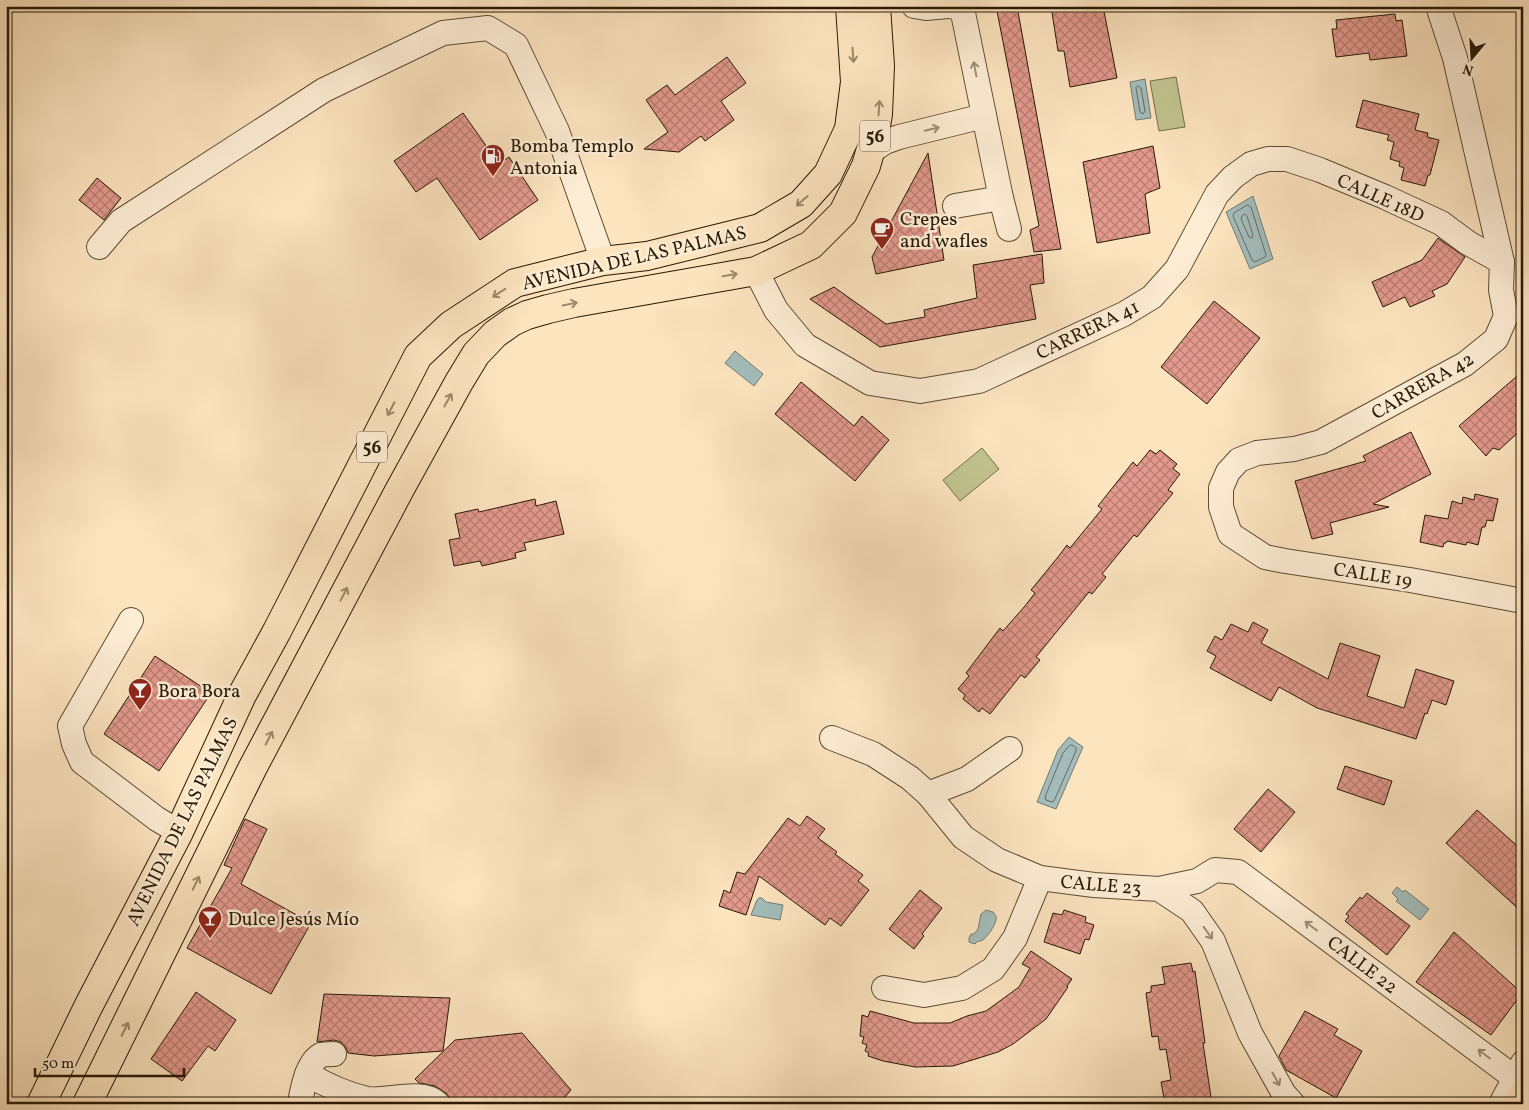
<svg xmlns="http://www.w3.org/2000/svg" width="1529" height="1110" viewBox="0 0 1529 1110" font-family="Vollkorn,serif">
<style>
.garden{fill:#c1c490;stroke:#746e4a}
.water{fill:#a3bcbb;stroke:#727b72}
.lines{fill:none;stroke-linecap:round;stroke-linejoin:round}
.shore{stroke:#666a60;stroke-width:1}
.building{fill:url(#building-cross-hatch);stroke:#281904}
.minor-casing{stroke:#5d4c33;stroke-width:26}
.major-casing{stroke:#281904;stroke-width:30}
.minor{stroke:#fdedd5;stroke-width:24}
.major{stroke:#fce4bf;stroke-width:28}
.oneway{stroke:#9d896b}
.oneway2{stroke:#9d8e77}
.labels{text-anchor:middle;stroke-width:5;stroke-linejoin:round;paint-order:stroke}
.shield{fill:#fdedd5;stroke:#685943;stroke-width:1}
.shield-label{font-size:18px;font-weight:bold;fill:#281904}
.poi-label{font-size:19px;fill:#281904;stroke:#fdedd5;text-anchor:start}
.street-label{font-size:19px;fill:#281904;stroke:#fdedd5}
</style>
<defs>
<pattern id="building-cross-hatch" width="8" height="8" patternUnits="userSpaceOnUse" patternTransform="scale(1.25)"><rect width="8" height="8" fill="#e3998d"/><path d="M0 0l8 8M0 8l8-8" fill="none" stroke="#b87c71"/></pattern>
</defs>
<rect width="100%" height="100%" fill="#fce4bf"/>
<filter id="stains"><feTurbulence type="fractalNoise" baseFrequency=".004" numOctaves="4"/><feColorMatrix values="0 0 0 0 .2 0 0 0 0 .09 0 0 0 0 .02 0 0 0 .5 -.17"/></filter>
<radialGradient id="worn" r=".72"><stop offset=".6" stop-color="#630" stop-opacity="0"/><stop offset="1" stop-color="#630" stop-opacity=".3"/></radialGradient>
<g class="garden">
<polygon points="1176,77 1185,127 1159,131 1150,81"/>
<polygon points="982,448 999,469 960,501 943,480"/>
</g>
<g class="water">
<polygon points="1145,79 1151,118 1136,120 1130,82"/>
<polygon points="1253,196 1273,259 1250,269 1226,212"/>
<polygon points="735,351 763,374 754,386 725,363"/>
<polygon points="1069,737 1083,747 1056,809 1037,802 1058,750"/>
<polygon points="1397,887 1403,892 1405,890 1429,909 1420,920 1396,901 1398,899 1392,893"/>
<polygon points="759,898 762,898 766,902 783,905 780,920 751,915 757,900"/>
<path d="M986,910L993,912C995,915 997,916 996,920C995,926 986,939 981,941H978L975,944L969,942V938L971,934H974L978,929L981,914Z"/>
</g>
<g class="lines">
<g class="shore">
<polygon points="1138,86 1141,88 1145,111 1143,114 1140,112 1136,88"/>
<polygon points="1248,205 1251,207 1266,255 1265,257 1255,262 1252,260 1233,216 1234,213"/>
<polygon points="1245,214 1247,216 1253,235 1252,238 1249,237 1241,219 1242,216"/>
<polygon points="1072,745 1076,748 1076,751 1054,801 1052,802 1046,800 1045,797 1063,753 1069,746"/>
</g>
</g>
<g class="building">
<polygon points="996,6 1017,6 1061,249 1034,252 1030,230 1039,226"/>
<polygon points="1051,6 1103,6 1117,78 1070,87 1064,51 1058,51"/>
<polygon points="1395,14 1396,21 1402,20 1407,56 1370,60 1369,53 1336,57 1332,29 1337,29 1336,20"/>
<polygon points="727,57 746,83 721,101 734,120 705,141 701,136 679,152 644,149 668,132 646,100 667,85 675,95"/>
<polygon points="1363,100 1419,114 1415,130 1428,133 1427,137 1439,140 1430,175 1428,175 1425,186 1401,180 1404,168 1399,166 1400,162 1390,159 1394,142 1387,140 1389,135 1356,127"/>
<polygon points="463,113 499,164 509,157 538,200 480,240 437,178 416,192 394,161"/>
<polygon points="1153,146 1160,188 1145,194 1150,233 1097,243 1083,162"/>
<polygon points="928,153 944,260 876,274 872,257"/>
<polygon points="97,178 121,198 104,220 79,200"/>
<polygon points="1438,238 1465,257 1447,284 1432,291 1435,296 1410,307 1405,297 1383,307 1372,282 1422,260"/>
<polygon points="1042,254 1044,283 1030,285 1036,319 880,347 810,299 834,287 886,324 925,317 924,310 977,298 973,265"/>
<polygon points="1214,301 1260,338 1207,404 1161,367"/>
<polygon points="1523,371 1523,428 1499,450 1493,448 1486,456 1459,426"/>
<polygon points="801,382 854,426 862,416 889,440 855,481 775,414"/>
<polygon points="1411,432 1431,474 1373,504 1389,507 1330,523 1333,534 1312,539 1295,481 1366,461 1363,456"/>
<polygon points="1150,450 1156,454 1160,450 1177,464 1173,469 1180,474 1168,490 1173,493 1137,537 1134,535 1102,574 1106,577 1092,594 1089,592 1036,657 1040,660 1025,678 1021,675 990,714 982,708 979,712 963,699 965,695 958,689 969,676 966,673 1000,628 1003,631 1025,606 1035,593 1031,590 1058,557 1067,545 1070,548 1102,509 1098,506 1133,462 1137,466"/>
<polygon points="1475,494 1498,499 1493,521 1487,520 1485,527 1482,527 1478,545 1467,542 1466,545 1447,541 1446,543 1444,543 1443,547 1420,542 1425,515 1448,519 1452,501 1462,504 1463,497 1474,500"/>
<polygon points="535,499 536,506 556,501 564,534 524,543 526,550 515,553 516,558 482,566 480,561 454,566 449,540 460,538 455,514 478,509 479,512"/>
<polygon points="1253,622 1268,630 1261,643 1328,679 1340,643 1380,656 1367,696 1404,708 1416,669 1454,681 1446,705 1432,700 1427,714 1425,713 1416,739 1317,708 1279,687 1271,701 1210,668 1216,656 1207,651 1215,636 1222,640 1231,624 1248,632"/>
<polygon points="155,656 211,693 159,771 104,734"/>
<polygon points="1345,766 1392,781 1384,805 1337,789"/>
<polygon points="1268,789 1295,812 1261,852 1234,829"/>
<polygon points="1477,810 1523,851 1523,913 1446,843"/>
<polygon points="807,816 825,829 818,838 837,852 835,854 863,875 858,881 869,890 841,926 830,918 825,925 759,876 746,915 719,906 724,890 730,893 737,872 745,874 788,818 800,826"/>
<polygon points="245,819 267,829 241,884 311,923 271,994 187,948 232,868 224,865"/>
<polygon points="920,890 942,908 922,934 924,936 914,949 889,929"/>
<polygon points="1367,893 1410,926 1387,955 1345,921 1349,916 1346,914 1360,897 1362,899"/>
<polygon points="1064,910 1086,917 1085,922 1094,925 1089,940 1085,939 1080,954 1044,942 1053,913 1062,915"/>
<polygon points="1454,932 1522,993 1491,1035 1416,982"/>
<polygon points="1031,951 1072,979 1067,986 1068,987 1046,1019 1013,1044 998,1052 953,1066 915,1067 883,1061 868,1056 869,1053 865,1051 867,1045 862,1043 864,1037 860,1036 862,1015 868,1017 870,1011 914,1023 950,1023 967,1016 986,1011 1019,987 1030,968 1022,964"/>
<polygon points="1191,963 1193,972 1195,971 1205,1043 1203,1043 1212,1104 1165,1104 1161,1082 1171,1080 1166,1049 1160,1050 1158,1036 1152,1037 1146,993 1151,992 1151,986 1165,984 1162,967"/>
<polygon points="196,992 236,1020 215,1051 208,1046 182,1081 151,1059"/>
<polygon points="324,994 450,998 443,1051 374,1056 348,1053 346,1048 341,1042 334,1040 317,1042"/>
<polygon points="1305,1011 1338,1029 1334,1035 1362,1051 1336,1098 1286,1070 1279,1056"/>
<polygon points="522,1033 571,1090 559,1104 452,1104 450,1098 446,1093 435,1086 419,1083 415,1079 455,1040"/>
</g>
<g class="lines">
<defs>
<g id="minor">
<polyline points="914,6 926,8 948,6"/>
<polyline points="951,6 959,8 963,13 1001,198 1009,229"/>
<polyline points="1438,6 1455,58 1502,262 1501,290 1506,316 1496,339 1465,364 1321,442 1294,449 1257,453 1239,460 1228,472 1221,488 1221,507 1230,534 1265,557 1285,561 1410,580 1523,601"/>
<polyline points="870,152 885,142 899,137 984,116"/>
<polyline points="955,206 1001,198"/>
<polyline points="99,247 121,221 324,90 443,33 488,28 516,45 557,131 603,261"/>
<polyline points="756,271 776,310 805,345 870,383 920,391 979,381 1124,314 1152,297 1177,269 1217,194 1233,177 1251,164 1268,159 1287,159 1320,170 1385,197 1441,223 1468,243 1502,262"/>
<polyline points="131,620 70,726 74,744 82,762 157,819 179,832"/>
<polyline points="832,738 873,754 910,778 928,794 963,837 997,860 1040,878 1094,885 1159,889 1192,911 1213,941 1250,1033 1284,1094 1293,1104"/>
<polyline points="928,794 967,779 1010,749"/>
<polyline points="1159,889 1197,881 1215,870 1238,872 1523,1084"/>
<polyline points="884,988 924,995 962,988 993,969 1015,938 1040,878"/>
<path d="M307,1074C326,1085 345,1094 367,1099C387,1102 422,1088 438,1104"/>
<path d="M300,1104C302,1090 307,1062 321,1055C324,1054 330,1054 334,1054"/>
<polyline points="1501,1104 1523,1063"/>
</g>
<g id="major">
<polyline points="41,1104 88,1007 179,832 242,695 277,631 418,356 451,325 515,283 603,261 647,256 760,228 801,204 828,174 849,129 855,82 850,6"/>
<polyline points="87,1104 252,769 400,489 459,382 476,354 495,334 512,322 527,315 548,309 574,303 756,271 811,245 843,213 866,166 874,138 878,114 880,66 876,6"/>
<polyline points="1518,1104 1523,1095"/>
</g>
</defs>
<use href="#minor" class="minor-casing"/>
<use href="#major" class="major-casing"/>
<use href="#minor" class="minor"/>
<use href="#major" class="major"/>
</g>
<defs><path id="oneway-shaft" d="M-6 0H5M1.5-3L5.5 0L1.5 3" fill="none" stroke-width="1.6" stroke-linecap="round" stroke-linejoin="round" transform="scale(1.25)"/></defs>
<g class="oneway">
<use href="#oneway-shaft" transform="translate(853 55) rotate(86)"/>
<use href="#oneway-shaft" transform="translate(879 108) rotate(-86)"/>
<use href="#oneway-shaft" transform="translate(802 201) rotate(139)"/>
<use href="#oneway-shaft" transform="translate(730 275) rotate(-10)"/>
<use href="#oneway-shaft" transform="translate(499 293) rotate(147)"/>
<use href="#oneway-shaft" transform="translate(570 304) rotate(-12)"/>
<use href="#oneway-shaft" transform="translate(448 400) rotate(-61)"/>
<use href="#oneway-shaft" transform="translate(391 409) rotate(117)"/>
<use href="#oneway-shaft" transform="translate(344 594) rotate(-62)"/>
<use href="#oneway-shaft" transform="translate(269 738) rotate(-63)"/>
<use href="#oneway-shaft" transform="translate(196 883) rotate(-64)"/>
<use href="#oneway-shaft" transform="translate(125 1029) rotate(-63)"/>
</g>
<g class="oneway2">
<use href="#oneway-shaft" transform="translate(975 69) rotate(-101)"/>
<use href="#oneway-shaft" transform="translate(932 129) rotate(-13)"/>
<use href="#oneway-shaft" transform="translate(1311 926) rotate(-143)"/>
<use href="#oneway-shaft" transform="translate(1208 933) rotate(54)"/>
<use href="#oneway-shaft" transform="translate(1484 1054) rotate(-143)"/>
<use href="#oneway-shaft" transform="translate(1276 1079) rotate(61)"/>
</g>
<defs>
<symbol id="fuel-pin" viewBox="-11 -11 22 30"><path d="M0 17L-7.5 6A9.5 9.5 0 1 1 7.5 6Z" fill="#8f2418" stroke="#fdedd5"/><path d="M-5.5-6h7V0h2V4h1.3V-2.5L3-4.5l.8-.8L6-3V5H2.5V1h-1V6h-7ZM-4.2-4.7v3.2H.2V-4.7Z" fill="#fff"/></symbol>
<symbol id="cafe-pin" viewBox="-11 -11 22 30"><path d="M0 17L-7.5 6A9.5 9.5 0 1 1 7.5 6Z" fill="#8f2418" stroke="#fdedd5"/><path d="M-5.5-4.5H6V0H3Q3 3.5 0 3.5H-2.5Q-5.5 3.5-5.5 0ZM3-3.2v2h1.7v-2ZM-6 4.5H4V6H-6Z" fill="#fff"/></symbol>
<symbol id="bar-pin" viewBox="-11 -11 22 30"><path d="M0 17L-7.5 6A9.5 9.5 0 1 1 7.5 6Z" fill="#8f2418" stroke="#fdedd5"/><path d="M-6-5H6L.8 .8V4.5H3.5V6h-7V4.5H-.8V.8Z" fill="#fff"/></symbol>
</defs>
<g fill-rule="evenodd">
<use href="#fuel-pin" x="479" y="142" width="28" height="38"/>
<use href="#cafe-pin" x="868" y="215" width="28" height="38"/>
<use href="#bar-pin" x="126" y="676" width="28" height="38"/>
<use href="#bar-pin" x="196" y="904" width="28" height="38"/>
</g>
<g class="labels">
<g class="shield">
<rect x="860" y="120.5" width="30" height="31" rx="4"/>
<rect x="357" y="431.5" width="30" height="31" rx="4"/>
</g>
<g class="shield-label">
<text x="875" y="142">56</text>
<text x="372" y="453">56</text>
</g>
<g class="poi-label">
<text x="510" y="152">Bomba Templo<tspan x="510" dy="22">Antonia</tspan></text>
<text x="900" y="225">Crepes<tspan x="900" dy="22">and wafles</tspan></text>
<text x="158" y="697">Bora Bora</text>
<text x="228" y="925">Dulce Jesús Mío</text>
</g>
<g class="street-label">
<text transform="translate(1381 197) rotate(24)" y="7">CALLE 18D</text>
<text transform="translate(634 257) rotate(-13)" y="7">AVENIDA DE LAS PALMAS</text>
<text transform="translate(1087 329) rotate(-26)" y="7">CARRERA 41</text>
<text transform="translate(1422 385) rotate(-30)" y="7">CARRERA 42</text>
<text transform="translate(1373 574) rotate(9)" y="7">CALLE 19</text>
<text transform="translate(181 821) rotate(-64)" y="7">AVENIDA DE LAS PALMAS</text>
<text transform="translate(1101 884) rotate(5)" y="7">CALLE 23</text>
<text transform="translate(1363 964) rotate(37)" y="7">CALLE 22</text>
</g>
</g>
<rect width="1529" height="1110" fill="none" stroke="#fce4bf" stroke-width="25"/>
<rect x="8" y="8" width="1514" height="1095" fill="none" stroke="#281904" stroke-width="2.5"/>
<rect x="12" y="12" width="1504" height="1085" fill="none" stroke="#281904"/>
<g transform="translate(1472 58) rotate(198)" stroke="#fdedd5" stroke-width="4" paint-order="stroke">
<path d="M0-4L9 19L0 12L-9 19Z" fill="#281904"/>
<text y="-8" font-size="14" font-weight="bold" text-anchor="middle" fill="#281904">N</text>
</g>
<path d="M35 1068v8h149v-8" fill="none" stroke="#281904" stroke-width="2.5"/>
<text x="42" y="1068" font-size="15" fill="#281904" stroke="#fdedd5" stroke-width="4" paint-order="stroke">50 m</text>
<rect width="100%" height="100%" filter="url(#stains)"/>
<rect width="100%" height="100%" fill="url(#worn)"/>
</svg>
